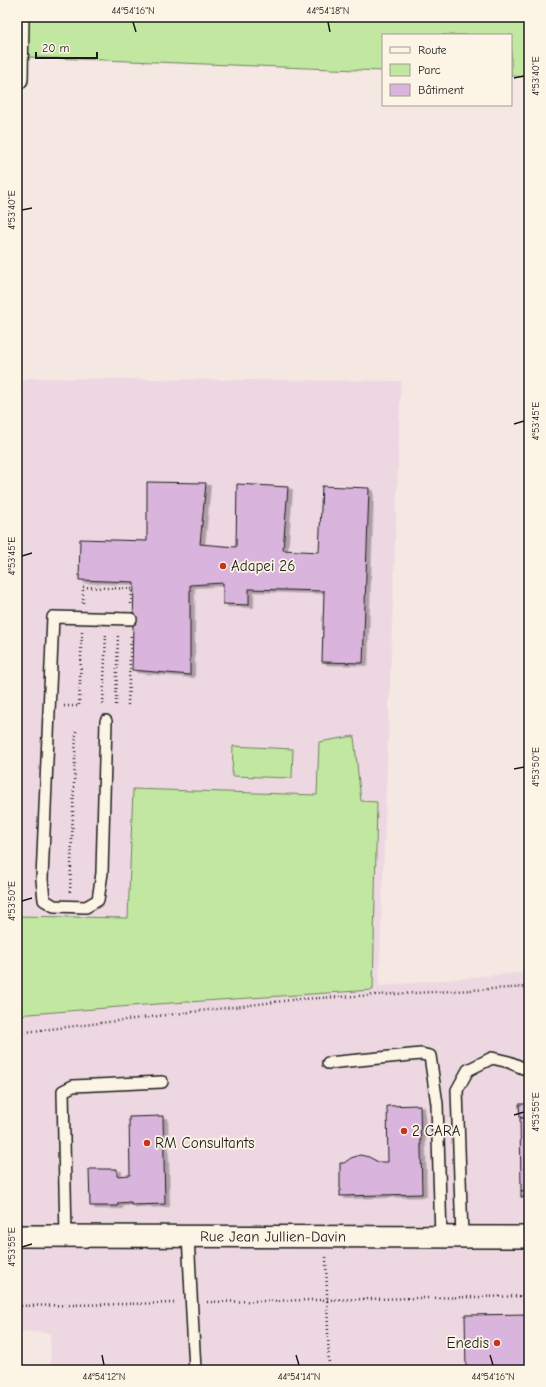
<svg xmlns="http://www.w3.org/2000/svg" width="546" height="1387" viewBox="0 0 546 1387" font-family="'Comic Neue',sans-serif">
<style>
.built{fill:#edd8e1}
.green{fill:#c1e7a1;stroke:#6e825e}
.building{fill:#d9b4dd;stroke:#1c1c1c;filter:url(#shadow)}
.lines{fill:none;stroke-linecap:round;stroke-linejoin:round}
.service-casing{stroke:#1c1c1c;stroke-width:14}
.minor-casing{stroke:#1c1c1c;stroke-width:24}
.path{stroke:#1c1c1c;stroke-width:2.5;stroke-dasharray:1 3;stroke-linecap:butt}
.service{stroke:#fcf5e5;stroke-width:11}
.minor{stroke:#fcf5e5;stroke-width:21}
.ticks{fill:none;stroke:#1c1c1c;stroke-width:1.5}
.poi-dot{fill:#c8321e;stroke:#fcf5e5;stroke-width:1.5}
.labels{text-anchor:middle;stroke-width:3.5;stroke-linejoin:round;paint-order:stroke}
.poi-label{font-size:15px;fill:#1c1c1c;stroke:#fcf5e5;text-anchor:start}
.street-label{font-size:15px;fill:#1c1c1c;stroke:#fcf5e5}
.neatline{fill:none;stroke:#1c1c1c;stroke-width:1.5}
.ticks-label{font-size:10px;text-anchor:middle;fill:#1c1c1c}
</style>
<defs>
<filter id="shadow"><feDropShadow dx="4.5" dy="2.5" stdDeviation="0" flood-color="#0004"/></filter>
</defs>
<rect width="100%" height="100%" fill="#f5e8e3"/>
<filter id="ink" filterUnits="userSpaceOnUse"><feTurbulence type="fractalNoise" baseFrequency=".025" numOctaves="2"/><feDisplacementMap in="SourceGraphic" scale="8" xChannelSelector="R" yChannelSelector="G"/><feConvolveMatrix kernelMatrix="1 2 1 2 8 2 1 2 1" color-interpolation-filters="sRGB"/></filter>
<g filter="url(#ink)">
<polygon class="built" points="26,378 401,381 379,986 529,972 529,1370 51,1370 50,1333 17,1331 17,390"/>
<g class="green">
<polygon points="27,17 529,17 529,77 511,76 511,35 383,35 383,71 27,57"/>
<polygon points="354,736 361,801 377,802 373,990 157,1004 17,1015 17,916 128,918 133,789 317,795 319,742"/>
<polygon points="233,746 293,749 292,778 232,776"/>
</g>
<g class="building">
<polygon points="147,482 206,483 200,544 236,547 237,484 288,487 283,550 319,552 322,486 369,488 363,663 322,662 324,591 249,589 249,605 223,604 223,583 190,585 190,675 132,670 134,582 79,580 80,539 147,541"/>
<polygon points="519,1104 529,1104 529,1118 520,1118"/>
<polygon points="420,1105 422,1194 340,1196 340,1163 344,1163 351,1158 360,1155 369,1157 378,1162 388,1162 387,1106"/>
<polygon points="163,1116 165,1204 131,1205 131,1202 118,1203 118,1206 90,1206 89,1169 117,1169 117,1176 130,1175 129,1117"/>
<polygon points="520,1118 529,1118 529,1191 521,1191"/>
<rect x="521" y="1191" width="8" height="6"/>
<polygon points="529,1314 529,1370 466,1370 465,1315"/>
</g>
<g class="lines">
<defs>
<g id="service">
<polyline points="106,721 102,873 98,900 86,907 54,906 44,900 42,879 53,617 131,619"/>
<polyline points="328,1063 421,1054 430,1056 437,1104 441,1237"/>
<polyline points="66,1236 63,1091 73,1086 162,1082"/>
<polyline points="188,1236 195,1370"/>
<polyline points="462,1237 457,1090 468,1070 492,1058 509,1062 523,1068 529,1068"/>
</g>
<g id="minor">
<polyline points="17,79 18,17"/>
<path id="s1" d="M17,1236L529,1237"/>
</g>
</defs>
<use href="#service" class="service-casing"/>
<use href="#minor" class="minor-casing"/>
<g class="path">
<polyline points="83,603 83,587 134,589"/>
<polyline points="131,604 132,589"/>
<polyline points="103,704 106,634"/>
<polyline points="116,705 118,633"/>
<polyline points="128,705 131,633"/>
<polyline points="64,706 79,706 82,632"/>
<polyline points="70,892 76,731"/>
<polyline points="17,1033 300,999 529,987"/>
<polyline points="326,1257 329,1370"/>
<polyline points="207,1302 529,1296"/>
<polyline points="17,1306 176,1303"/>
</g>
<use href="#service" class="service"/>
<use href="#minor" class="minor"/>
</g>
</g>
<path class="ticks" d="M133,22L136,32M328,22L330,32M514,78L524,76M22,210L32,208M514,424L524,421M22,556L32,553M514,769L524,767M22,901L32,898M514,1115L524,1112M22,1247L32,1244M102,1355L104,1365M296,1355L299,1365M490,1355L493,1365"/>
<g class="poi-dot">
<circle cx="223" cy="566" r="4"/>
<circle cx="404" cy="1131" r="4"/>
<circle cx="147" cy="1143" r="4"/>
<circle cx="497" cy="1343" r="4"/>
</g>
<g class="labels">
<g class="poi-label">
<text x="231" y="571">Adapei 26</text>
<text x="412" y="1136">2 CARA</text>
<text x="155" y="1148">RM Consultants</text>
<text x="489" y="1348" text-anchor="end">Enedis</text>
</g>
<g class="street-label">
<text dy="5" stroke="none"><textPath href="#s1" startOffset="256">Rue Jean Jullien-Davin</textPath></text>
</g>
</g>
<rect width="546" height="1387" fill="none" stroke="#fcf5e5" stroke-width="44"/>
<rect x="382" y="34" width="130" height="72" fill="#fcf5e5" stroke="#a29e95"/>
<rect x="390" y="47" width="20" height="6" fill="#fcf5e5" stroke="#a29e95"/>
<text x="418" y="54" font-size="12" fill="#1c1c1c">Route</text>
<rect x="390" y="64" width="20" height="12" fill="#c1e7a1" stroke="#a29e95"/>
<text x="418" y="74" font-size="12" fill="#1c1c1c">Parc</text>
<rect x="390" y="84" width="20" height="12" fill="#d9b4dd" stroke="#a29e95"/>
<text x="418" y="94" font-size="12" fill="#1c1c1c">Bâtiment</text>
<path d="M36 52v6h61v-6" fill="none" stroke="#1c1c1c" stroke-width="2"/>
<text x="42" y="52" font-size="12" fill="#1c1c1c" stroke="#fcf5e5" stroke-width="3" paint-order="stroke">20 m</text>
<rect x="22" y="22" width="502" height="1343" class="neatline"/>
<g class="ticks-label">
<text x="133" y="14">44°54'16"N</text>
<text x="328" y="14">44°54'18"N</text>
<text transform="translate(535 76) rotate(-90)" y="4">4°53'40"E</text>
<text transform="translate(11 210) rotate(-90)" y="4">4°53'40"E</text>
<text transform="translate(535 421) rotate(-90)" y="4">4°53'45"E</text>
<text transform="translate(11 556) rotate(-90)" y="4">4°53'45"E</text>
<text transform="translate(535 767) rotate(-90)" y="4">4°53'50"E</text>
<text transform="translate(11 901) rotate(-90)" y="4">4°53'50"E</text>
<text transform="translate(535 1112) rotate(-90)" y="4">4°53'55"E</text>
<text transform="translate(11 1247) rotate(-90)" y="4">4°53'55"E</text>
<text x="104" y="1380">44°54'12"N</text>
<text x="299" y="1380">44°54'14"N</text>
<text x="493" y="1380">44°54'16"N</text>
</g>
</svg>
